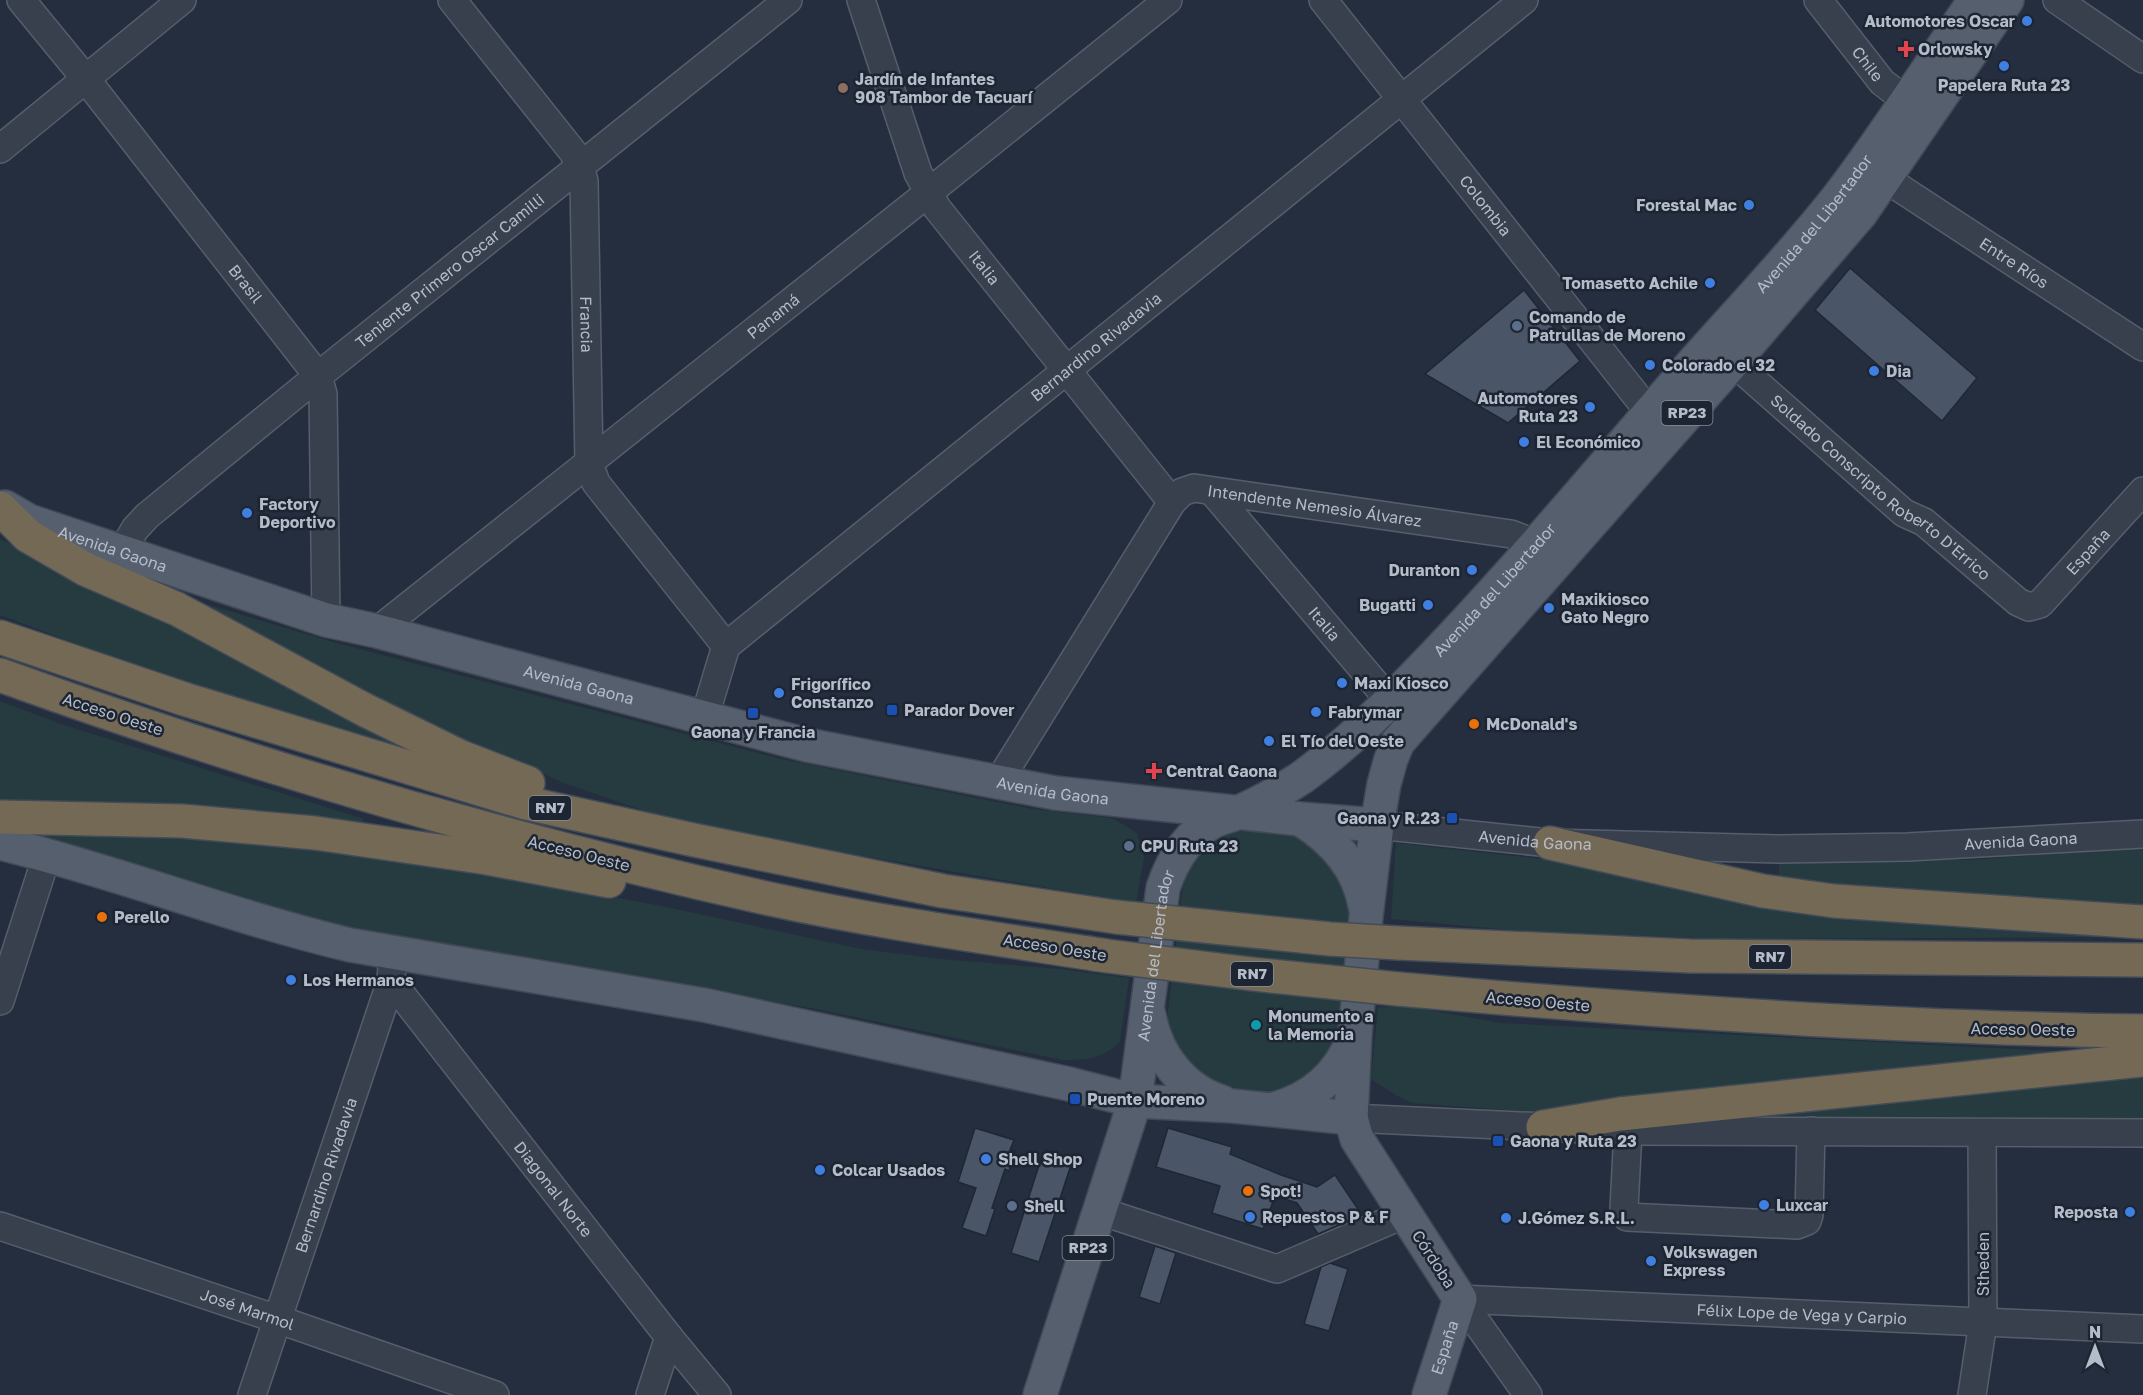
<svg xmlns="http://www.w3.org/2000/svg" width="2143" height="1395" viewBox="0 0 2143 1395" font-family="'Golos Text',sans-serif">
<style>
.green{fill:#263b3f}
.building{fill:#4a5567;stroke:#1f2735;stroke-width:1.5}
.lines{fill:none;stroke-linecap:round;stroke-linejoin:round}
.minor-casing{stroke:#565e6c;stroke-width:30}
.major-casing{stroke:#414957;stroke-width:36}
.highway-casing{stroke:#434b59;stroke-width:36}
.minor{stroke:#38404e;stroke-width:27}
.major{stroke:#565f6e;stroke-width:33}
.highway{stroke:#746955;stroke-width:33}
.highway-bridge-casing{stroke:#434b59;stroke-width:36;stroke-linecap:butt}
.highway-bridge{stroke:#746955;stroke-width:33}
.shop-dot{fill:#3f7fe0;stroke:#1d2533;stroke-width:2}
.health-dot{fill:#e0444e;stroke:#1d2533;stroke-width:2}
.education-dot{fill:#8d6e63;stroke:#1d2533;stroke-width:2}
.service-dot{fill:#5c6f8a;stroke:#1d2533;stroke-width:2}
.transit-dot{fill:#1a4fb4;stroke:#1d2533;stroke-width:2}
.food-dot{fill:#e8710a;stroke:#1d2533;stroke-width:2}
.culture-dot{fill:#0f9aa8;stroke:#1d2533;stroke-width:2}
.labels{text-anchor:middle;stroke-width:5;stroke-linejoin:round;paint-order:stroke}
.shield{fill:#1d2533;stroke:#878e9c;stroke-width:1.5}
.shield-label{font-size:15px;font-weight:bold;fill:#b4bbc9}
.poi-label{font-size:16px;font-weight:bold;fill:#b4bbc9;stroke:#1d2533;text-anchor:start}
.street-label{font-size:16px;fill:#b4bbc9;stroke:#1d2533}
</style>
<rect width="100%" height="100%" fill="#242e3e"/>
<g class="green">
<polygon points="0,539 164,616 434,761 202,691 0,615"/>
<polygon points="192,600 333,642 781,759 1032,809 1112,818 1137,833 1144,857 1136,903 712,830 653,814 564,783 377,701"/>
<polygon points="0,701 61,724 364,819 360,826 0,810"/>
<polygon points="1294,827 1355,889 1344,1043 1294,1097 1209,1090 1173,1044 1167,1020 1183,883 1196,858 1221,837 1241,829"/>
<path d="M34,834L143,835L249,842L405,858L671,908L861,949L941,959L1059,969L1129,978L1120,1042C1101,1059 1089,1060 1063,1060L811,1008L449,949L323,923L31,838Z"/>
<polygon points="1396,843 1587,864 2143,937 1722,939 1521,931 1391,919"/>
<polygon points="2143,847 2143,910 1779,881 1779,859 1970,860"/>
<polygon points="1407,1006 1500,1023 2076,1052 1590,1112 1532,1112 1412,1103 1397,1096 1371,1079 1378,1007"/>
<polygon points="2143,1071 2143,1120 1696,1121"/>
</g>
<g class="building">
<polygon points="1850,268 1977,378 1942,421 1815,310"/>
<polygon points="1524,290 1580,361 1508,423 1425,374"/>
<polygon points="975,1128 1014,1140 1010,1150 1015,1151 1009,1171 1005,1169 992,1208 995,1209 986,1236 962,1228 976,1188 958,1182"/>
<polygon points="1168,1128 1232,1147 1230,1154 1281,1175 1317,1187 1335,1175 1362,1215 1318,1234 1297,1203 1275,1196 1263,1229 1212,1213 1220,1186 1156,1167"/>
<polygon points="1046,1150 1073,1159 1039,1262 1011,1253 1041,1159"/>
<polygon points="1155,1246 1176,1253 1160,1304 1139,1297"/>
<polygon points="1330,1263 1348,1269 1329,1331 1304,1324 1321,1267"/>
</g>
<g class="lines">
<defs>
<g id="minor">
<path id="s1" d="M21,0L85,78L318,376L323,394L326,620"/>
<path id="s2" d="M452,0L573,152L580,166L584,181L589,463L596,483L726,646"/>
<path id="s3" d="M861,0L918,173L937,208L1172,502"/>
<path id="s4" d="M1323,0L1650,413"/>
<path id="s5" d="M1818,0L1882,82L1922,113"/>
<polyline points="2057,0 2143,59"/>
<polyline points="0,149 182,0"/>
<path id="s6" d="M1886,179L2143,347"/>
<path id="s7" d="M1733,362L1904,513L1924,522L2018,602L2029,607L2040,604L2143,491"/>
<path id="s8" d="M1212,491L1390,701"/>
<path id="s9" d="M121,553L135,529L147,516L318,376L788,0"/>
<path id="s10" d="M377,631L928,193L1168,0"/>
<path id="s11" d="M704,719L726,646L1524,0"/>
<path id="s12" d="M999,781L1172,502L1182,492L1194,488L1511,534L1537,544"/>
<path id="s13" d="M1377,825L1550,843L1778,849L1908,847L2143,834"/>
<path id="s14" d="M391,981L669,1337L717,1395"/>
<polyline points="0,1001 47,855"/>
<polyline points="1351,1118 1628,1131 2143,1133"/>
<polyline points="1628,1131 1624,1208 1627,1217 1797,1225 1807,1221 1809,1215 1811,1131"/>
<polyline points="1100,1211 1277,1269 1405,1214"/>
<path id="s15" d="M0,1226L277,1319L495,1395"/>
<path id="s16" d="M1460,1299L2143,1329"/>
<polyline points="1460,1299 1528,1395"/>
<path id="s17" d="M252,1395L391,981L392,966"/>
<polyline points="650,1395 669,1337"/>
<polyline points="1972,1395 1983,1322 1982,1133"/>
</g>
<g id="major">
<path id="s18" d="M5,507L29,521L326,620L377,631L807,745L1055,793L1300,819L1377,825"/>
<path d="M1300,819C1333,839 1358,866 1365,906"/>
<path d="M0,843C118,872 232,917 350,945L704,1005L1069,1084L1135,1101L1233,1106L1351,1118"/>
<path d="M1149,1015C1156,1055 1183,1090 1222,1102"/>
<path d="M1274,1109C1311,1099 1339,1075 1353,1039"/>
<path id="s19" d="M1040,1395L1135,1101L1163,888C1172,861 1187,835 1214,821C1221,818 1229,816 1237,813C1258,804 1281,791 1301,778C1333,755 1365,726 1393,698C1494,597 1585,487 1678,380C1732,318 1789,260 1839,196C1887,133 1930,65 1975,0"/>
<path id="s20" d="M1429,1395L1460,1299L1357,1139L1351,1118L1355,1034L1366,917L1377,825L1384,784L1391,759L1398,742L1733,362L1861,213L2007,0"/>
</g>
<g id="highway">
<polyline points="0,508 28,536 85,569 177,609 365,710 461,757 528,783"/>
<polyline points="0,637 184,699 526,803 694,840 943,891 1116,917"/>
<path d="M0,675C249,765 503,839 761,897C875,922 991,938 1107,956"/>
<polyline points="0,817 182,821 315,833 487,858 609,881"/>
<polyline points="1550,843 1763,891 1834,901 2143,922"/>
<polyline points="1398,943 1690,956 2143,960"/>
<path d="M1398,989C1645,1011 1894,1028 2143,1031"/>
<polyline points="1543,1127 1620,1114 2143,1060"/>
</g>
</defs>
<use href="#minor" class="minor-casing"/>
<use href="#major" class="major-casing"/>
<use href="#highway" class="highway-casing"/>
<use href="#minor" class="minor"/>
<use href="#major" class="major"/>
<use href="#highway" class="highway"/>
<defs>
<g id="highway-bridge">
<polyline points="1116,917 1330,939 1398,943"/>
<polyline points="1107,956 1252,974 1398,989"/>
</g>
</defs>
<use href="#highway-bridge" class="highway-bridge-casing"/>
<use href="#highway-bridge" class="highway-bridge"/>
</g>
<g class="shop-dot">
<circle cx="2027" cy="21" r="6"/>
<circle cx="2004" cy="66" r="6"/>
<circle cx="1749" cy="205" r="6"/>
<circle cx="1710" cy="283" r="6"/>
<circle cx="1650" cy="365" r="6"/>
<circle cx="1874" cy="371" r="6"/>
<circle cx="1590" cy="407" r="6"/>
<circle cx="1524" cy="442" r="6"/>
<circle cx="247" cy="513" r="6"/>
<circle cx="1472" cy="570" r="6"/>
<circle cx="1428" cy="605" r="6"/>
<circle cx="1549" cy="608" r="6"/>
<circle cx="1342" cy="683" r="6"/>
<circle cx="779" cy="693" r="6"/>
<circle cx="1316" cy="712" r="6"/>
<circle cx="1269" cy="741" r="6"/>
<circle cx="291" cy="980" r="6"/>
<circle cx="986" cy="1159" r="6"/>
<circle cx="820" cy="1170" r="6"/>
<circle cx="1764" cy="1205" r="6"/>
<circle cx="2130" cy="1212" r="6"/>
<circle cx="1250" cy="1217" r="6"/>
<circle cx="1506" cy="1218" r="6"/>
<circle cx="1651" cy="1261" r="6"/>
</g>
<g class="health-dot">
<path d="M1903 40h6v6h6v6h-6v6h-6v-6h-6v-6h6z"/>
<path d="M1151 762h6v6h6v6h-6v6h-6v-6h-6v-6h6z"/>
</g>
<circle class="education-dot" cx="843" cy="88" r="6"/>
<g class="service-dot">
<circle cx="1517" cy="326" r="6"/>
<circle cx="1129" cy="846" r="6"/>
<circle cx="1012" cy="1206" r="6"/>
</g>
<g class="transit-dot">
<rect x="886" y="704" width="12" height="12" rx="3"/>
<rect x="747" y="707" width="12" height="12" rx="3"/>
<rect x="1446" y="812" width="12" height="12" rx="3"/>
<rect x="1069" y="1093" width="12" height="12" rx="3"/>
<rect x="1492" y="1135" width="12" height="12" rx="3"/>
</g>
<g class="food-dot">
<circle cx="1474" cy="724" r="6"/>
<circle cx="102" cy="917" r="6"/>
<circle cx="1248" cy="1191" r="6"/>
</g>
<circle class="culture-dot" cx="1256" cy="1025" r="6"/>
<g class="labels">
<g class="shield">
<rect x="1661.5" y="401" width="51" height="24" rx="4.5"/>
<rect x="529" y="796" width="42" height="24" rx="4.5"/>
<rect x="1749" y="945" width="42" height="24" rx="4.5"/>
<rect x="1231" y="962" width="42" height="24" rx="4.5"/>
<rect x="1062.5" y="1236" width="51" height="24" rx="4.5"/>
</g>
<g class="shield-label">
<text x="1687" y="418">RP23</text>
<text x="550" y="813">RN7</text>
<text x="1770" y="962">RN7</text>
<text x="1252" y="979">RN7</text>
<text x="1088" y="1253">RP23</text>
</g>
<g class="poi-label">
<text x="2015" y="27" text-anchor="end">Automotores Oscar</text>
<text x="1918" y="55">Orlowsky</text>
<text x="855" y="85">Jardín de Infantes<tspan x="855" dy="18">908 Tambor de Tacuarí</tspan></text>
<text x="2004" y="91" text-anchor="middle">Papelera Ruta 23</text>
<text x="1737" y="211" text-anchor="end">Forestal Mac</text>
<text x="1698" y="289" text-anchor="end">Tomasetto Achile</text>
<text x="1529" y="323">Comando de<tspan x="1529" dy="18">Patrullas de Moreno</tspan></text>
<text x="1662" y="371">Colorado el 32</text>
<text x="1886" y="377">Dia</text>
<text x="1578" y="404" text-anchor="end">Automotores<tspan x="1578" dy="18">Ruta 23</tspan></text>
<text x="1536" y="448">El Económico</text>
<text x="259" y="510">Factory<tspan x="259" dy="18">Deportivo</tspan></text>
<text x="1460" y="576" text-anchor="end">Duranton</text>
<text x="1561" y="605">Maxikiosco<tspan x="1561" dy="18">Gato Negro</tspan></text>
<text x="1416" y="611" text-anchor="end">Bugatti</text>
<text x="1354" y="689">Maxi Kiosco</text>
<text x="791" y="690">Frigorífico<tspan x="791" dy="18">Constanzo</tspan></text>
<text x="904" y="716">Parador Dover</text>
<text x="1328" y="718">Fabrymar</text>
<text x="1486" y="730">McDonald's</text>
<text x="753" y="738" text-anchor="middle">Gaona y Francia</text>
<text x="1281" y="747">El Tío del Oeste</text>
<text x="1166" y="777">Central Gaona</text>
<text x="1440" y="824" text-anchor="end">Gaona y R.23</text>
<text x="1141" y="852">CPU Ruta 23</text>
<text x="114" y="923">Perello</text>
<text x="303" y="986">Los Hermanos</text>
<text x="1268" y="1022">Monumento a<tspan x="1268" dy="18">la Memoria</tspan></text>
<text x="1087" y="1105">Puente Moreno</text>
<text x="1510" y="1147">Gaona y Ruta 23</text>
<text x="998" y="1165">Shell Shop</text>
<text x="832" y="1176">Colcar Usados</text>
<text x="1260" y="1197">Spot!</text>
<text x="1776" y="1211">Luxcar</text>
<text x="1024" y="1212">Shell</text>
<text x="2118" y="1218" text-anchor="end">Reposta</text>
<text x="1262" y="1223">Repuestos P &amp; F</text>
<text x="1518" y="1224">J.Gómez S.R.L.</text>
<text x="1663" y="1258">Volkswagen<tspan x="1663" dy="18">Express</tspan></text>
</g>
<g class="street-label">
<text dy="6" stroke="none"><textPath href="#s5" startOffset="81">Chile</textPath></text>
<text dy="6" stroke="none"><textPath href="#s4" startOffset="262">Colombia</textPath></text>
<text dy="6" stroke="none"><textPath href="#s19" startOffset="1464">Avenida del Libertador</textPath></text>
<text dy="6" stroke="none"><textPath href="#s6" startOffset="153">Entre Ríos</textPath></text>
<text dy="6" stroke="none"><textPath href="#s3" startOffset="298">Italia</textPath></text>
<text dy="6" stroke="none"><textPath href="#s9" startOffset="435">Teniente Primero Oscar Camilli</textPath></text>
<text dy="6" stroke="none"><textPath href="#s1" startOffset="362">Brasil</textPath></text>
<text dy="6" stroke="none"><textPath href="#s10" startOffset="506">Panamá</textPath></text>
<text dy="6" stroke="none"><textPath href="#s2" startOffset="369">Francia</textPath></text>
<text dy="6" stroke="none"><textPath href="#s11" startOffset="552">Bernardino Rivadavia</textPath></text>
<text dy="6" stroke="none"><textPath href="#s7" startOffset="194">Soldado Conscripto Roberto D'Errico</textPath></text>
<text dy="6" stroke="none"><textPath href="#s12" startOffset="477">Intendente Nemesio Álvarez</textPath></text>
<text dy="6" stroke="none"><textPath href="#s18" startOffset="116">Avenida Gaona</textPath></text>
<text dy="6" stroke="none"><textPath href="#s7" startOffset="468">España</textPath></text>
<text dy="6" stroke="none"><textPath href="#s19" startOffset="978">Avenida del Libertador</textPath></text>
<text dy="6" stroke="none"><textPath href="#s8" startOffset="174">Italia</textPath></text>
<text dy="6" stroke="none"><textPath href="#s18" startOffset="602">Avenida Gaona</textPath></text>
<text transform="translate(113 714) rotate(18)" y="6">Acceso Oeste</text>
<text dy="6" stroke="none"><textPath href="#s18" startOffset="1088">Avenida Gaona</textPath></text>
<text dy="6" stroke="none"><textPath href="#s13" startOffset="159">Avenida Gaona</textPath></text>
<text dy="6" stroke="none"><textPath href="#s13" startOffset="645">Avenida Gaona</textPath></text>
<text transform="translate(579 853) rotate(14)" y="6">Acceso Oeste</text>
<text transform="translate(1055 947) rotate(9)" y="6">Acceso Oeste</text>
<text dy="6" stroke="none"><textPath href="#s19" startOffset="456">Avenida del Libertador</textPath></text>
<text transform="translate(1538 1001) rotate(5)" y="6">Acceso Oeste</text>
<text transform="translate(2023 1029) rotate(1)" y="6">Acceso Oeste</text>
<text dy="6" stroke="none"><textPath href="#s17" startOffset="232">Bernardino Rivadavia</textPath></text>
<text dy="6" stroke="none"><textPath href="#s14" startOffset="264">Diagonal Norte</textPath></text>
<text transform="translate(1434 1259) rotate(57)" y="6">Córdoba</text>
<text transform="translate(1983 1264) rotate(-90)" y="6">Stheden</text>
<text dy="6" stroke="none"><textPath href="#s15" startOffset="261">José Marmol</textPath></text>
<text dy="6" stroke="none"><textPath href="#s16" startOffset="342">Félix Lope de Vega y Carpio</textPath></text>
<text dy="6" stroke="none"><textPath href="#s20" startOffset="50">España</textPath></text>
</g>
</g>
<g transform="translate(2095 1347)" stroke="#1d2533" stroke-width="4.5" paint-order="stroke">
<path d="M0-4.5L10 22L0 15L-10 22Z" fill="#b4bbc9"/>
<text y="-9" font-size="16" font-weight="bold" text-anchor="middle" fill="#b4bbc9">N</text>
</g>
</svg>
